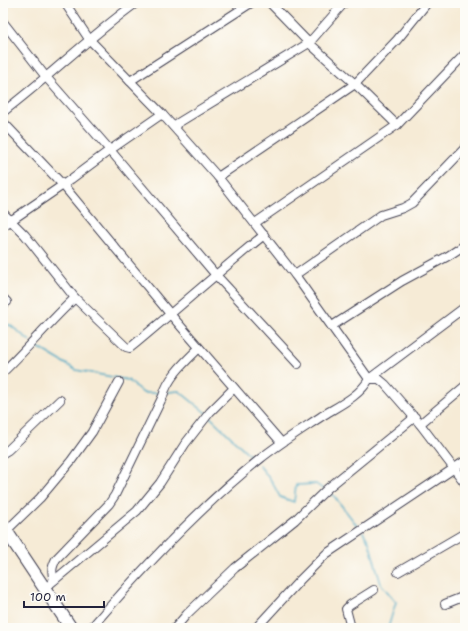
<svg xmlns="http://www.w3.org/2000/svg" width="468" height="631" viewBox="0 0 468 631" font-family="'Shantell Sans',sans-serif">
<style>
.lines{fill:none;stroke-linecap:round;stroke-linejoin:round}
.stream{stroke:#45a7c5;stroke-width:1.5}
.minor-casing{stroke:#424052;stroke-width:10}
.highway-casing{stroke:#424052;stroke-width:14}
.minor{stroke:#fff;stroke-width:8}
.highway{stroke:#fff;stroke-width:12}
</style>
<rect width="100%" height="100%" fill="#fdfcf7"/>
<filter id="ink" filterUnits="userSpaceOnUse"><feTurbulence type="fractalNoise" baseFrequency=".025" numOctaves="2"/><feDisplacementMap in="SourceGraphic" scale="8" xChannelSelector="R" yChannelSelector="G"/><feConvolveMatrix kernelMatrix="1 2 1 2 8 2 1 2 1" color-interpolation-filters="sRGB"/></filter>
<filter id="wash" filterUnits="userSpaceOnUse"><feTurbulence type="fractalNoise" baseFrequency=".012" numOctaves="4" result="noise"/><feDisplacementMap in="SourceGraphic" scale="16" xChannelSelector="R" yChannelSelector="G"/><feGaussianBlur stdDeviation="0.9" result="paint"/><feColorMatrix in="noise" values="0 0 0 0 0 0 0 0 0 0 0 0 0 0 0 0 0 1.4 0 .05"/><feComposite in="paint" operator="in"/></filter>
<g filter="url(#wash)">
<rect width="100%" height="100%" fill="#f6ebd6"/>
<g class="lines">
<g class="stream">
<polyline points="3,324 10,325 30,341"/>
<polyline points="34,345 76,370 128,380 143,393 160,393"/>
<polyline points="168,392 179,391 206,413"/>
<polyline points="210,417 255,460"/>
<polyline points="259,465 272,482 280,497 294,502 296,485 316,484 323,489"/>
<polyline points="327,492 334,496 359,528"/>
<polyline points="363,532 369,542 381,584 396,602 388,628"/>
</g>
</g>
</g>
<g filter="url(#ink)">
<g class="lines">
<defs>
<g id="minor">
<polyline points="65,3 89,39 162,114 218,177 295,275 369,379"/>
<polyline points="270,3 309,43 355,84 397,125"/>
<polyline points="3,22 46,77 110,150 215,274 298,364"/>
<polyline points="130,81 251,3"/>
<path d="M3,112C49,77 89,37 136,3"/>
<polyline points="3,122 63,185 171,315 281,442"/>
<polyline points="173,126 309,43 344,3"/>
<polyline points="218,177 355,84 397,40 427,3"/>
<path d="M3,213L25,235L75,298L126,347L130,348C175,311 218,272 264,235"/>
<polyline points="255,223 397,125 465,54"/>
<polyline points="3,226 63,185 110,150 162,114"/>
<polyline points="295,275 381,215 403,208 412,203 465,148"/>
<polyline points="3,298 7,302"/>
<polyline points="332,326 402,281 448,256 465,245"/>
<path d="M3,372C28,348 50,321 75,298"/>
<polyline points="369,379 379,379 385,384 420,424 465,483"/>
<polyline points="420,424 465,386"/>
<polyline points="3,453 8,450 60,400"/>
<polyline points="6,531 40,498 71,461 92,432 119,382"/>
<polyline points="398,572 465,533"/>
<path d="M54,580C51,571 52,567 56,559L109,504L115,495L163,396C168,377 185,362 199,348"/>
<polyline points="51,583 137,511 160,483 185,444 210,412 234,388"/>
<polyline points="445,604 465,596"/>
<path d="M91,628C142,569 199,508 260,459C280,443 301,430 322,416C338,406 360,396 369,379L465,307"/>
<polyline points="175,628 187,614 235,568 295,520 328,488 415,417"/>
<polyline points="256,628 300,580 326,554 465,461"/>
<polyline points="351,628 346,609 350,605 374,590"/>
</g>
<polyline id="highway" points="3,526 71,628"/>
</defs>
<use href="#minor" class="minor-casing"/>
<use href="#highway" class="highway-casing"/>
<use href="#minor" class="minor"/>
<use href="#highway" class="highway"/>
</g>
</g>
<rect width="468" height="631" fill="none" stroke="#fdfcf7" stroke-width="16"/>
<path d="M24 601v6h80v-6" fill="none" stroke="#22223b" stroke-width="2"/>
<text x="30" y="601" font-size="12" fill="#22223b" stroke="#fdfcf7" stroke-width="3" paint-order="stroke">100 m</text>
</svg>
